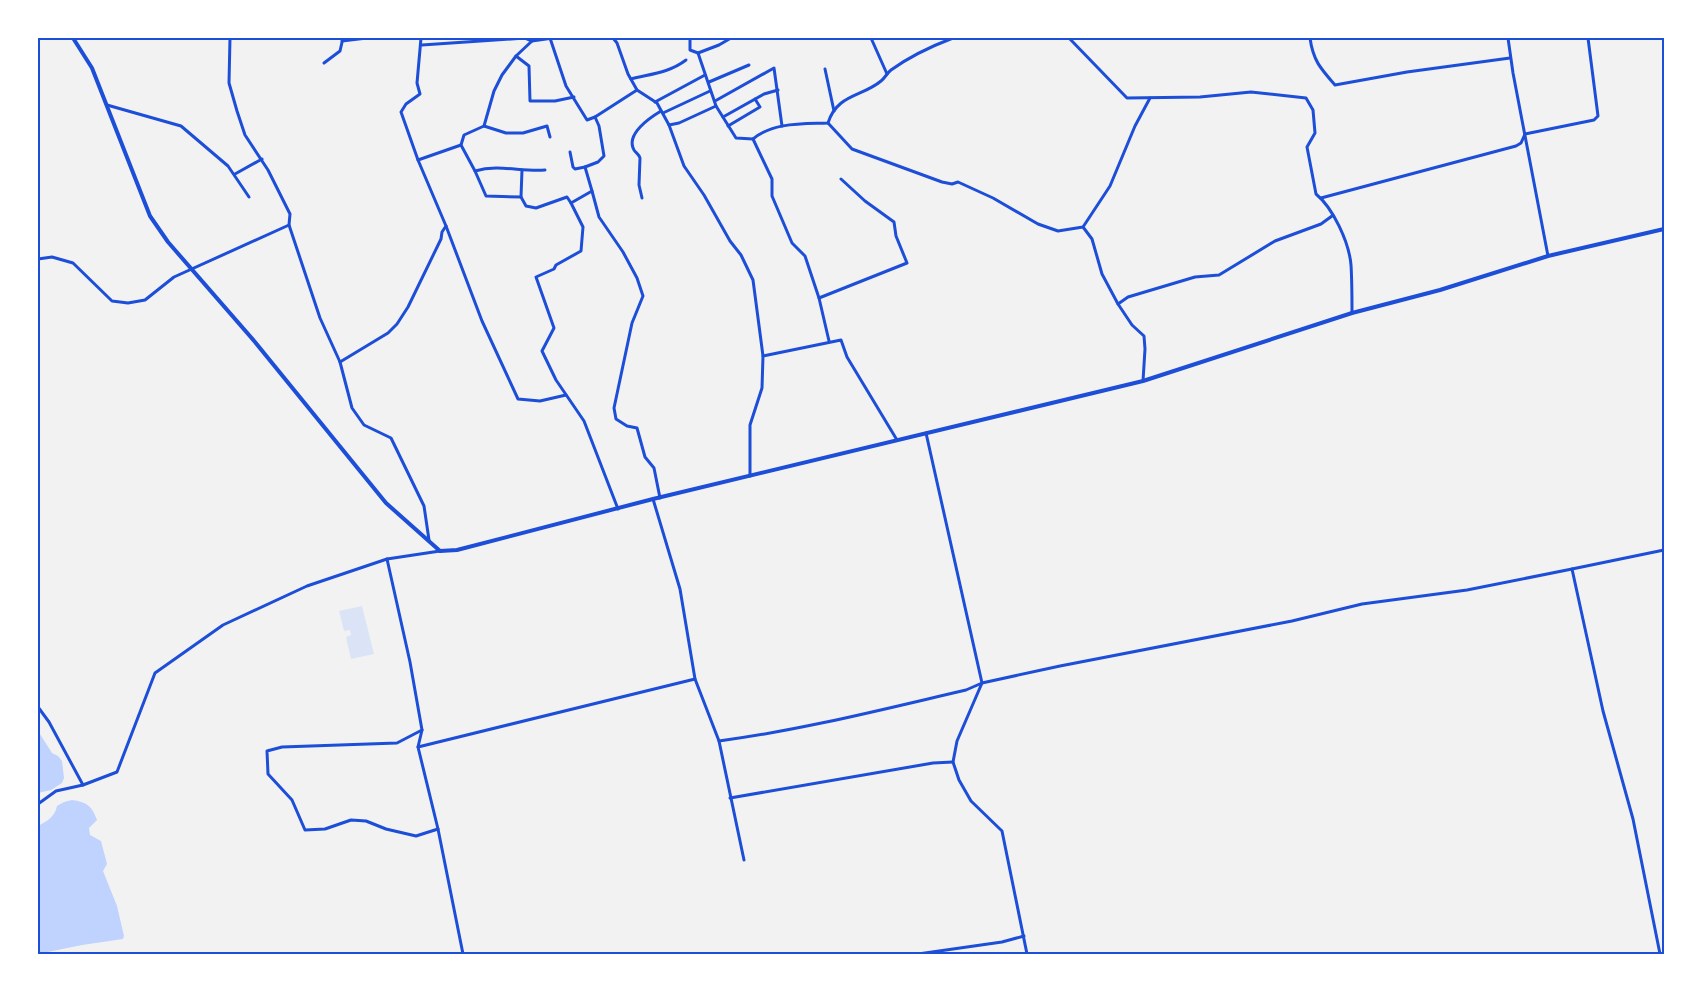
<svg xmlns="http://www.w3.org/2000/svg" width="1702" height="992" viewBox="0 0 1702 992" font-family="Inter,sans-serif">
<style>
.green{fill:#dbe4f7}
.water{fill:#bfd3fe}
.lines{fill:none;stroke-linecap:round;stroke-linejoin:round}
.minor{stroke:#1d4ed8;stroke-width:3}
.tertiary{stroke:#1d4ed8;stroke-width:4}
.neatline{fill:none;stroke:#1d4ed8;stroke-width:2}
</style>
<rect width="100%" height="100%" fill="#f2f2f2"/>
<polygon class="green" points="362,606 374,654 351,659 346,637 351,635 350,630 344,631 339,611"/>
<g class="water">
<polygon points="38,731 52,753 58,756 62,761 64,778 62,783 51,790 38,793"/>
<path d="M72,800C87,802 92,806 97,820L89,828L90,835L101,841L107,864L103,871L117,906L124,936L123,939L82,945L38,954V826C47,821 55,817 57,806L64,802Z"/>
</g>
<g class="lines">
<g class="minor">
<polyline points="230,38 229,83 237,111 245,135 268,170 290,214 289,225 320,318 340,362 352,408 364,425 391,438 424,506 429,540"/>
<polyline points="421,38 417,83 420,94 406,104 401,112 418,160 446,226 482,321 518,399 540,401 566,395"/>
<polyline points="550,38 566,86 587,120 595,117"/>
<polyline points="613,38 617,43 628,74 637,90 657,103 669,125 684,166 704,195 730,241 741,255 753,280 763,356"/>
<polyline points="690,38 690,50 698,53"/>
<polyline points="731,38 719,45 698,53 716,106 736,138 753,139 772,179 772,196 792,243 805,256 819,298 829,341"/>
<polyline points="871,38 887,74"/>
<path d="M1069,38L1127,98L1200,97L1251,92L1306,98L1313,110L1315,133L1307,147L1316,194C1333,208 1349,242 1351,265C1352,281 1352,297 1352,313"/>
<path d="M1310,38C1313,60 1320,68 1335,85L1407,72L1510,58"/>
<polyline points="1508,38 1513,73 1548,256"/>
<polyline points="342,41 367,38"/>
<polyline points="422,45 525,38 532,41"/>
<polyline points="516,56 529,66 530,101 555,101 574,97"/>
<polyline points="324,63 340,51 343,38"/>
<polyline points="825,69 834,111"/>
<path d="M631,79C650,74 669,73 686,60"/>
<polyline points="709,82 749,65"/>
<polyline points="715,101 774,68 782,126"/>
<polyline points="655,102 705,75"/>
<polyline points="107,105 181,126 228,166 249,197"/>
<polyline points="663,113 710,91"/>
<polyline points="723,117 764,94 778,90"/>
<polyline points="828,123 852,149 942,182 952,184 958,182 993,198 1038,224 1058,231 1083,227 1110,186 1135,126 1150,98"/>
<polyline points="669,125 679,123 716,106"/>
<polyline points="484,126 494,91 502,75 516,56 532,41 553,38"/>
<polyline points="728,126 760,107 755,99"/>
<path d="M753,139C773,122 803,124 828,123C837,94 862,97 881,81C885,78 887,73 891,70C909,57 932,46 953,38"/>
<polyline points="461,145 464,135 484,126 506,133 523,133 547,126 550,137"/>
<polyline points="570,152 573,167 575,169 585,167"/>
<path d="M418,160L461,145L475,171C499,164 521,172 545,170"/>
<polyline points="475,171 486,196 521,197 522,170"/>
<polyline points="235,174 262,159"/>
<polyline points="592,191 599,217 623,252 637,278 643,296 632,323 614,408 616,419 627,426 637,428 645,457 654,468 660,498"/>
<polyline points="521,197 526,206 536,208 567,197 571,203"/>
<path d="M642,198L639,185L640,158C639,154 636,153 634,150C625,134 651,117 661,111"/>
<polyline points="1321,198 1516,146 1521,143 1525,134 1594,120 1598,116 1588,38"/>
<polyline points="1083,227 1092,239 1102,274 1118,304 1132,325 1144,336 1145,349 1143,381"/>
<polyline points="38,259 52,257 73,263 112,301 128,303 145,300 174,277 289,225"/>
<polyline points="819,298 907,263 896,236 894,222 865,201 841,179"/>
<polyline points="1118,304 1128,297 1195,277 1219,275 1275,241 1321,224 1332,216"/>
<polyline points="340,362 388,333 397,324 408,307 441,239 442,232 446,226"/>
<polyline points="926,433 982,683 957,741 953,762 959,780 971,801 1002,831 1027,954"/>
<polyline points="750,476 750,425 762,388 763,356 841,340 847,357 897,440"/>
<polyline points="653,499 680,589 695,679 719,741 744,860"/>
<polyline points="618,509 584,421 556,380 542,351 554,328 536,277 554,269 556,265 581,251 583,227 571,203 592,191 585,167 598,162 604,156 599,126 595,117 637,90"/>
<polyline points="387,559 410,662 422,730 418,747 438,829 463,954"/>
<polyline points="38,707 49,722 83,785 117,772 155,673 223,625 307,586 387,559 440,551"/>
<polyline points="422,730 397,743 282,747 267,751 268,774 292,800 305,830 325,829 351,820 366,821 386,829 416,836 438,829"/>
<path d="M719,741C802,730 884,709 966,690L982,683L1060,666L1292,621L1362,604L1467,590L1572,569"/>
<polyline points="418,747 695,679"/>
<polyline points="730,798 933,763 953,762"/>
<polyline points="38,804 56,791 83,785"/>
<polyline points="918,954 1002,942 1024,936"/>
<polyline points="1660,954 1633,819 1603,711 1572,569 1664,550"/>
</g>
<polyline class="tertiary" points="73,38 92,68 150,216 168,242 255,342 386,503 440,551 457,550 653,499 1143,381 1352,313 1440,290 1548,256 1664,229"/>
</g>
<rect width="1702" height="992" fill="none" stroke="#ffffff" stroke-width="78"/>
<rect x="39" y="39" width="1624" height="914" class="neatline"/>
</svg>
